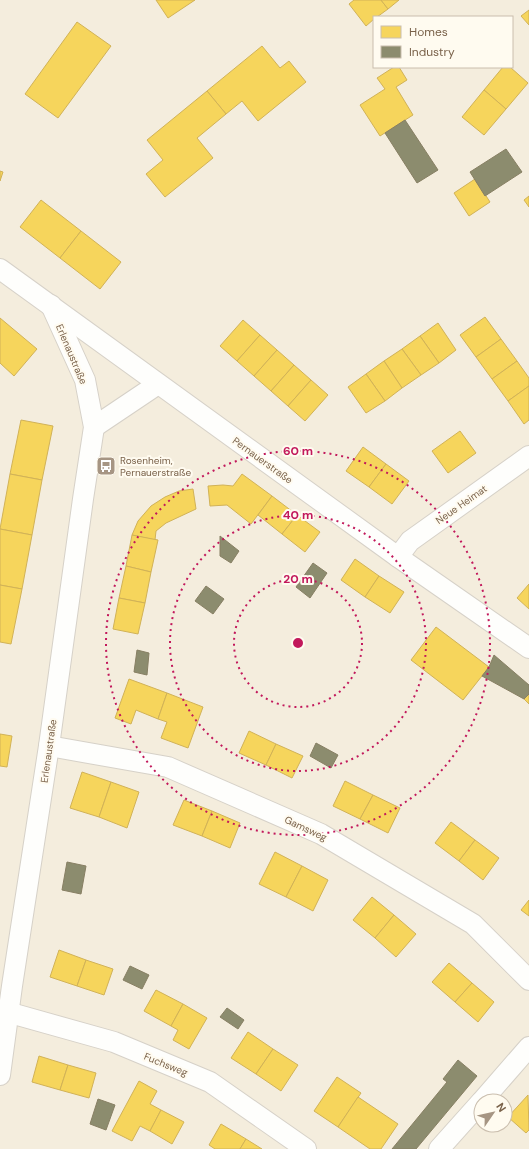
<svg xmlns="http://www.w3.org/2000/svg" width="529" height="1149" viewBox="0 0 529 1149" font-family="'DM Sans',sans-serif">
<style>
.residential{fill:#f4eddd;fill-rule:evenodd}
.homes{fill:#f6d55c;stroke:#d1b257}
.industry{fill:#8c8c6e;stroke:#877f63}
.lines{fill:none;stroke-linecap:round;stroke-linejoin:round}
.minor-casing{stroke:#d6d1c8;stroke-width:22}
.minor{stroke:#fefefc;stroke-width:20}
.ring{fill:none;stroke:#c2185b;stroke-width:2;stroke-dasharray:2 4}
.labels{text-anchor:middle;stroke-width:4;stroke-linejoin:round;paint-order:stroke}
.street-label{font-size:10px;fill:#7a624a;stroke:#fffbf0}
.poi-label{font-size:10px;fill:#7a624a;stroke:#fffbf0;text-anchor:start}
.centre{fill:#c2185b;stroke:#fffbf0;stroke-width:2}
.ring-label{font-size:12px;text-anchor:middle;font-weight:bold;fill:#c2185b;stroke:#fffbf0;stroke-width:4;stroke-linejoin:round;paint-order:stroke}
</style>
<rect width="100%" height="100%" fill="#f8f5ed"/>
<path class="residential" d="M0,0H529V1149H0ZM374,17H512V67H374ZM481,1101H505V1125H481Z"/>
<g class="homes">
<polygon points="156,0 195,0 168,18"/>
<polygon points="354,0 381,0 388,9 377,17 374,17 374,19 366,26 349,4"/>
<polygon points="381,0 399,0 388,9"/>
<polygon points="529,10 529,25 521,16"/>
<polygon points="77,22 111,46 58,118 25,94"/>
<polygon points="262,46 280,68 289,61 306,82 258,121 242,101 226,114 207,91"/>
<polygon points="394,67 399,67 407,80 396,87 413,115 380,136 360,105 385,89 377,78"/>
<polygon points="503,67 510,67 528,83 506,109 484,90"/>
<polygon points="484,90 506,109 484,135 462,117"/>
<polygon points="207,91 226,114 197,138 213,158 165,197 146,174 163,160 147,140"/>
<polygon points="0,171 3,172 0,181"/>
<polygon points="475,179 490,202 469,216 454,193"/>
<polygon points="529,196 529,207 524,200"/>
<polygon points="41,200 81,231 60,258 20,227"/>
<polygon points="81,231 121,262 100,289 60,258"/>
<polygon points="485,317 501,339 476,357 460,335"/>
<polygon points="0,318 37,349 14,376 0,363"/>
<polygon points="243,320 260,335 237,361 220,346"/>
<polygon points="438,323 456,350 439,363 420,336"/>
<polygon points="260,335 277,350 254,376 237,361"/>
<polygon points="420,336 439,363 421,375 402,349"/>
<polygon points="501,339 517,361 492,379 476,357"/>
<polygon points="402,349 421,375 402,388 384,361"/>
<polygon points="277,350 294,365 271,391 254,376"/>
<polygon points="384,361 402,388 385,401 366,374"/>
<polygon points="517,361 529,378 529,386 508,401 492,379"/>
<polygon points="294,365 311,380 288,406 271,391"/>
<polygon points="366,374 385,401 366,413 348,387"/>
<polygon points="311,380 328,395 305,421 288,406"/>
<polygon points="529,386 529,420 524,424 508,401"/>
<polygon points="21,420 53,426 42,480 10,474"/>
<polygon points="460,431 476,453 448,473 432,451"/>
<polygon points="363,447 386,464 369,487 346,471"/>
<polygon points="386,464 409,481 392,504 369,487"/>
<polygon points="10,474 42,480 32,535 0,529"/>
<polygon points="242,474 272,496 251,524 227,505 210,506 208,486 223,485 233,486"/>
<polygon points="193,489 196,509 166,523 156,531 155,540 132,535 138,521 151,506 165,497 179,491"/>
<polygon points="272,496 297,515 282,534 258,515"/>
<polygon points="297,515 320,532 305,552 282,534"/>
<polygon points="0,529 32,535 22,589 0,585"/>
<polygon points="132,535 158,540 151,572 126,566"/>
<polygon points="355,559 379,576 365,597 341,580"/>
<polygon points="126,566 151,572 145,603 119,598"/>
<polygon points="379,576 404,592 390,613 365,597"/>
<polygon points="529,584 529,609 517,598"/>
<polygon points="0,585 22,589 11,644 0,642"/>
<polygon points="119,598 145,603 138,634 113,629"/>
<polygon points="436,627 489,667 463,700 411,660"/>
<polygon points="129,679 167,693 158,719 136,710 131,724 115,718"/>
<polygon points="167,693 203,707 188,748 161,738 167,722 158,719"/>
<polygon points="529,694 529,704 524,699"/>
<polygon points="249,731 276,744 266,765 239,753"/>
<polygon points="0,734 12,736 7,767 0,766"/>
<polygon points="276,744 303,756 292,778 266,765"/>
<polygon points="82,772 111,782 99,817 70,808"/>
<polygon points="345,781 373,795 360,819 333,806"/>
<polygon points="111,782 139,792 127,828 99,817"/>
<polygon points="373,795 400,808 388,833 360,819"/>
<polygon points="184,800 212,811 202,836 173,825"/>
<polygon points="212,811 240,823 230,848 202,836"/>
<polygon points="451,822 475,840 459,861 435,843"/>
<polygon points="475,840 499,858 483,880 459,861"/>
<polygon points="275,852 302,866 286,897 259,884"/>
<polygon points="302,866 328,880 313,911 286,897"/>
<polygon points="372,897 394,915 375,938 353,920"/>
<polygon points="529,900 529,916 521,910"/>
<polygon points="394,915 416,934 396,957 375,938"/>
<polygon points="59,950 86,960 77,986 50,977"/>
<polygon points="86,960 113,969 104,995 77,986"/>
<polygon points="449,963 472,983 455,1002 432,982"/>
<polygon points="472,983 494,1002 478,1022 455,1002"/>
<polygon points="156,990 183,1004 171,1026 144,1011"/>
<polygon points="183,1004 207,1018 189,1049 173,1040 178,1030 171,1026"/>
<polygon points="248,1032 273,1049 256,1074 231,1058"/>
<polygon points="273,1049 298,1065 281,1091 256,1074"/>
<polygon points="39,1056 68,1065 60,1090 32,1082"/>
<polygon points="68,1065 96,1073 89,1098 60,1090"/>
<polygon points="337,1077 361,1093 338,1127 314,1111"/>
<polygon points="139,1081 157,1091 150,1104 161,1110 150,1131 140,1126 132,1141 112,1131"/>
<polygon points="528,1095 529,1130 526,1133 508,1117"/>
<polygon points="358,1097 398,1124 381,1149 370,1149 338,1127"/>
<polygon points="161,1110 184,1122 172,1144 150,1131"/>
<polygon points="221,1124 246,1139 240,1149 215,1149 209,1145"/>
<polygon points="246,1139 262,1149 240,1149"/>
</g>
<g class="industry">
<polygon points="405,120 438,170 417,183 385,133"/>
<polygon points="506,149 522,172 485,196 470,172"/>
<polygon points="220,536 239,551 231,563 220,556"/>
<polygon points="313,563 327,573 310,598 296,587"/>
<polygon points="206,586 224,599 213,614 195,601"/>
<polygon points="137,650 149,653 147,675 134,672"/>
<polygon points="494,655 529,685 529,694 524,699 482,676 489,667"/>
<polygon points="316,743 338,755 331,768 310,756"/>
<polygon points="67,862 86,866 81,894 62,890"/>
<polygon points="130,966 149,975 142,989 123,980"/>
<polygon points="227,1008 244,1020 238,1029 220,1017"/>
<polygon points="458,1060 477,1076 416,1149 392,1149 447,1082 443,1079"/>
<polygon points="98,1099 115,1105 106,1130 90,1124"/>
</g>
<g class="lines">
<defs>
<g id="minor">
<polyline points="0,269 398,557 529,648"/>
<polyline points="94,427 158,384"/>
<polyline points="398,557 410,541 529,456"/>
<polyline points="49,746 168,767 321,834 473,924 529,980"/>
<polyline points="0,1010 114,1042 210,1082 306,1149"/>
<polyline points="0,1075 12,986 49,746 83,499 94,427 85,380 51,305"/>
<polyline points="482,1101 529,1047"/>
<polyline points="439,1149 481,1102"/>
</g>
</defs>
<use href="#minor" class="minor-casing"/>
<use href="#minor" class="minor"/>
</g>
<g class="ring">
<circle cx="298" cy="643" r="64"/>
<circle cx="298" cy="643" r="128"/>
<circle cx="298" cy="643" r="192"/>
</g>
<defs>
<symbol id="bus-square" viewBox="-11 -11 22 22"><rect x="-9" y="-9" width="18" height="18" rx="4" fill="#a69583" stroke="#fffbf0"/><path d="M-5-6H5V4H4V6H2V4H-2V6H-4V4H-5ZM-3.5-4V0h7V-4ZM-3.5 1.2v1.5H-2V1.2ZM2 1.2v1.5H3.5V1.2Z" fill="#fff"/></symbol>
</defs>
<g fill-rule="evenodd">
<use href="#bus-square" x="95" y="455" width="22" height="22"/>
</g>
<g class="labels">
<g class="street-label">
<text transform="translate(72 354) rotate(67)" y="4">Erlenaustraße</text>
<text transform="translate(263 460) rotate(36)" y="4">Pernauerstraße</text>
<text transform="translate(461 504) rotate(-35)" y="4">Neue Heimat</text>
<text transform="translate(48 751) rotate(-82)" y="4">Erlenaustraße</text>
<text transform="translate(306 828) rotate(25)" y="4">Gamsweg</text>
<text transform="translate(166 1064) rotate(22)" y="4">Fuchsweg</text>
</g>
<g class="poi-label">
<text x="120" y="464">Rosenheim,<tspan x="120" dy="12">Pernauerstraße</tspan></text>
</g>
</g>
<circle cx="298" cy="643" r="6" class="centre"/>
<g class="ring-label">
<text x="298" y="455">60 m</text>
<text x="298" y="519">40 m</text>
<text x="298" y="583">20 m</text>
</g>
<rect x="373" y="16" width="140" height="52" fill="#fffbf0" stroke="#cabeae"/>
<rect x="381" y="26" width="20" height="12" fill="#f6d55c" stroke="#cabeae"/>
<text x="409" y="36" font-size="12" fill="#7a624a">Homes</text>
<rect x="381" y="46" width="20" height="12" fill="#8c8c6e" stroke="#cabeae"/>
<text x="409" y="56" font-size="12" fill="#7a624a">Industry</text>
<g transform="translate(493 1113) rotate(56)"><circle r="19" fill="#fffbf0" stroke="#cabeae"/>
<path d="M0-3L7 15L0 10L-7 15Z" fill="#a69583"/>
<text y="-6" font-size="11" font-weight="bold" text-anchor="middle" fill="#7a624a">N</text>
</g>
</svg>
